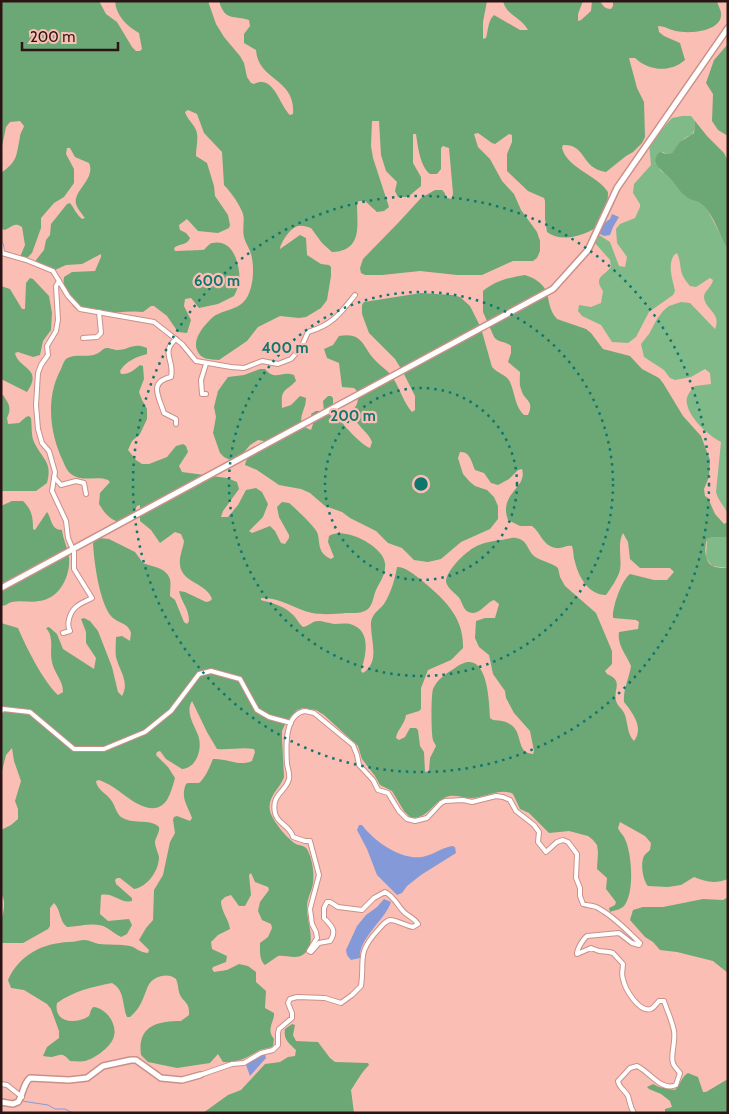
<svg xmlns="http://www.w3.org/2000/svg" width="729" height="1114" viewBox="0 0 729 1114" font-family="Cabin,sans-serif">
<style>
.green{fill:#80ba89}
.forest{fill:#6ca776}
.water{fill:#849ad8}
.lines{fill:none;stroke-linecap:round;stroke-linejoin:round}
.stream{stroke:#849ad8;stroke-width:1}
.street-casing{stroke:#ca9087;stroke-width:6}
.secondary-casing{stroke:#ca9087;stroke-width:8}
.street{stroke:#fff;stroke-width:4}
.secondary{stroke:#fff;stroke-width:5}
.ring{fill:none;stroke:#0f766e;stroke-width:2.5;stroke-dasharray:2.5 5}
.centre{fill:#0f766e;stroke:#fbbeb5;stroke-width:2.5}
.ring-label{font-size:15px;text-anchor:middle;font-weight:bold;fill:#0f766e;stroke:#fbbeb5;stroke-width:4.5;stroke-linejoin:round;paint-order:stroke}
</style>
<rect width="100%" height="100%" fill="#fbbeb5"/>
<g class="green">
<path d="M682,116H691L695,121C694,141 690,131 680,143C677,146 675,150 672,153L666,154L663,152L656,158L660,170L670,177L679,189L686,197L702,203L708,211L728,249V515C725,506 718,501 716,492L721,442C708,435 690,419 687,404C685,397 690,391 695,386L711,384L710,373L705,369L691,377L675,380L670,378L664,370L644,357L641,344L649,334L657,319L663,311L669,306L681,302L690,303L715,329C722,313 705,310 704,297C704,291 712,287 713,280L710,278L696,287L690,286C677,271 683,267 677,253L674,255C667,266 673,280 675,291L673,295L649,312L636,337L628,343L612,342L601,325L582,316L578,311L579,305L591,307L601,303L603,291C593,277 604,276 611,267L610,260L595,243L594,240L596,236L599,235L610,242L619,266L625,267L627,257L617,243L616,229L620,224L635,218L640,207V204L633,193L634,184L651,165L649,144L672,118Z"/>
<polygon points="728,537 728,568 712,566 706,558 707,539 713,537"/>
</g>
<g class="forest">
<path d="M1,1H99L106,14L117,22L132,47L136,51H140L142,49L139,33C127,26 116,16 115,1H208L216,24L224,37L240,56L244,63L247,77L251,83L254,84C274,74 279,105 290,115L293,114C296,78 258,81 256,50L244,43V34L250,26L249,20C234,15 225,22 219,1H487L483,22V39L486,38C488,31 488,20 494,15L520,30H528C522,18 506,15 503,1H583L578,14V21L581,20L591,11L592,1H600C603,6 605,9 611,9L613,6V1H717C718,6 722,11 721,16C719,32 689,34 676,31C670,30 665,26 658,26L659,32L664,36L680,43L685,60C670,73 649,71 635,58H629L637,88L644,102L645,137L642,143L633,152L626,156L606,172C580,168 587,144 563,145L562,148C567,168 597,175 608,192L607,219C593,233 564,245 547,232L545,219V201L544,198L528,191L507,171V154L512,142V135L509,134L495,144L492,143L478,133L474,134L478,147L490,159L502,181L514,194L521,210L537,232L540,241V251L537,258L533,261H513L482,275H457L420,271L382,275H365L361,273L360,268L363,259L399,222L421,198L435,190H442L444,192L447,198L452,199L453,193L449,148L443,146L441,148V169L437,174H430C420,166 418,147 416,134H413V163L421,177V186L408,197H398L395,191L397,182L386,171L381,155L379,121H372L371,146L373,158L389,207L384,211L377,212L365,201H359L357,203C357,225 363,251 332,252L322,243L311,228C307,227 303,225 298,226C290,228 281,242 280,249L300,235L306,238L307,255L321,264L329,265L331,267V276L327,300L321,308L306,317L299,318L280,316L258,327L247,341L219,360C209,359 201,360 197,350C192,339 205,324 213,317C224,309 237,311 246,299C254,287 255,264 250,251C248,246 245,242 244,237C242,229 245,221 243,214C240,205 231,192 224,185L222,152L204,133L197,114L188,110L185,112C187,119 193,123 196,130C199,138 196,147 196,156L207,163L214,186L215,196L228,215L230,225L229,228L218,233L198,231L187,219L179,225L180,230L186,233L190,238C187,246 179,243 174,248L175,251C178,251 200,250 203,250C206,249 208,244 212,243C226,240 234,250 237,262C241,275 240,284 234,296L218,304L199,308L191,298L185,299L184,306L191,320L187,333L178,332L167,316L154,306H151L143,312C124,309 92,319 76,309C72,306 70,301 67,296C64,290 63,284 64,277L72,272L95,271L101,257V254L82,264L66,265L55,270L36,266V260L44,250L46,240L50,235L51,224L67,204L70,203C74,208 77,215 82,219L85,218C82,214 77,208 76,204C73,190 96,179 89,163L75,157L70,148H67L66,154L74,169V183L64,197L54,203L41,218V228L32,253L25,260L20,257L25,245L22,227C13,221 11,229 4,230L1,228V173C18,161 16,156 20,137C20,133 23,130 24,126L20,121L10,122L6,127L1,151Z"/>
<polygon points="728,44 728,136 718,130 712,121 713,94 706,83 714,60"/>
<path d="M695,121L707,136L724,153L728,161V249C719,235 715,217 703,205C698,200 692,201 686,197C680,192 676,185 671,179C665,172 647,163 660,152L666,154L672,153L680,142L694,133Z"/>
<path d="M525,275C557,286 542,302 557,319L586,329L591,333L603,349L630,356L642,369L659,378L663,383L683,416L701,436L710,460L709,477L704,489L705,496L708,498L715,514L724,524L728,522V537H713L707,539C704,548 704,564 715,567C719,568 724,568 728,568V879C715,884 706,882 694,877L681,885L668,887L648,886C643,880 640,864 644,856C645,854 648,852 650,850L651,843L645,836L620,822L618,828C619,831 622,834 624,837C632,851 635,893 624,906C620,910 615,910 610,912L609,908L615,905L616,902L606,889L607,878L597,869L598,852L597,845L593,840L588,836L569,831L549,833L529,813L520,809L513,794C501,787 484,798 471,798C461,798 453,793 444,798C430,806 428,818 411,818L404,811L392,791L380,785L375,776L362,759L358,746L324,715L316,710L303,708L297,710L286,722L282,731V738L284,777C280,789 267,796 270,811C272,820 287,839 296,844C300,846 306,845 308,851C313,861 315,877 312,888C310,894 307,900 307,907C306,921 318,943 304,954C296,960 287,955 278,956L265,965C259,960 260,951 260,943L268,937L272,928L271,924L262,920L258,911L260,902L269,890L268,887L255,882L251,873L249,875L251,895L245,906H239L231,895L225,897L221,901C221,912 229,919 230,929L218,935L211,942L212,949L227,956L226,962L213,967L212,969L214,972L227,970L239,964L248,966L256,972V982L266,991L265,1008L274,1013V1016C272,1025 267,1030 274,1039L273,1046C269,1049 263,1048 258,1051C246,1058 237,1063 223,1062L218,1054L210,1063L177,1068L148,1062L141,1055C137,1026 157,1021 181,1021L189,1015C190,1000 182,1003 179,992C178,988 178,983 176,979C168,972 153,976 148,986C143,998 141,1008 130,1017H127C122,1005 125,990 112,983C91,987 74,991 57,1003C53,1023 76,1025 89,1016L91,1010L93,1007C107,1008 119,1026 113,1039C109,1048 94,1059 85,1061C80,1062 75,1061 70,1061C61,1051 61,1056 51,1057C48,1057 45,1056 43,1056L47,1047L59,1038V1031L51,1009L47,1004L24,990L11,988L8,980C19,955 43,943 69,942C75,942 80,940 85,940C89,940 94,943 99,944C109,945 120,944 130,946C137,948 138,952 148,953L149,950L139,940L146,928L153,920L154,890L163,875L170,842L175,833L173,820L174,817L177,816L190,821L192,818C188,806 180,798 186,784L188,783H199C206,777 209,768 213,759C227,758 239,767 252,761L255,752L254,749C242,747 230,750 217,749L207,732L192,701C185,712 194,724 198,735C203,748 197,768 182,769L166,759L160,751L157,752L156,755L168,767L175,778C173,785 171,793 167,800C152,821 127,796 113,787C109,784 104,782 99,780L96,781C97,790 106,793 111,800C115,805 116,813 121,817C132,825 150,818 159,827C160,833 156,836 155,842C155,847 158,852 159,857C159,871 147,887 134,889L120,878H117L115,880L116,884L132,898V901C121,904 113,892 101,895L100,914L108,921L129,919L132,925L127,934L121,937C115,934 112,931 107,928C96,921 79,927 67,927C59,921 61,910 54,903L50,908V926L48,929L23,943H1C1,936 0,928 1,922C3,912 7,903 1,893V830L11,825L18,819V809L15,801L21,781L14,761L12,748L6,755L1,775V623L18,628C26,647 43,681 58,695L63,692C63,680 54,673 52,662C49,650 55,638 46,628L49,627L57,634L63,649L94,669L96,658L86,643V632L81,619L84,618L90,621L98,631L112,667L118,692L122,696C130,682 119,670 116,657C115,651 116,643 116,637L122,636L130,641L131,633C128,622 118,624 111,616C99,601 94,561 93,543L99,538L109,539L135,552L143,563C152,567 166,567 170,579C171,584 170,591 170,596L175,600L184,622L187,624L189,621C189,608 182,604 179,591L185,592L206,602L210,601L212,599C207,583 182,583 180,565C179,556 183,549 184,541L181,534L175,532L160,543L151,530L140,521V505L137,506C126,531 110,523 99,504L100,493L110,482L108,480C96,475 83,483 71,474C67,471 65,466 63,461C50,434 46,400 59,373C62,368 63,362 66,359C74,353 88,358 96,354C100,353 102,349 106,348C111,348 113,350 118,350C129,350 133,342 147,348V354C136,357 126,361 120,371L121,374C129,375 135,369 140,365L143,366L144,379L139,392L142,400L147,409V419L140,434L132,441L128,450L136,460L142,464H149L167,457L176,446L183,444L186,446L188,452L179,466L182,472L227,478L237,482L239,489L223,511L221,517H228L238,505L246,490L256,488L262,492L268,504L263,517L249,531L252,533L270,526L275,531L281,543L285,544L289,538V535L279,517L277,507L282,502L289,503C293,506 315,527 317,532C321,542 316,552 331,559L334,557L328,542L329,536C344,526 383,546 385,563C386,574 381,580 377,588C373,595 374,603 368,609C361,614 354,613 346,613C335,614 323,615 312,613C294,609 280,597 261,598V600L264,601C274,603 285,607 292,614C297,618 298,623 303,627C309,626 312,621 318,621C323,621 328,623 334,624C339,624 345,623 350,624C372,630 366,655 361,671L363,673C381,661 370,640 371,622C372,614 379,610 384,604C391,593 395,579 397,567C406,567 413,574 420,579C443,598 464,616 463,648L451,660L428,670L421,688V709L419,711L406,715C405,724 397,730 396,738L399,740L405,737L410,728H416L418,730L420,746L424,752L425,772L429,771L430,758L436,746C436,745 433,741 433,740C431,734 431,695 433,689C437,679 447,673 455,668C487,644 489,698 490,718L493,720C531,721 510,752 533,754L534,751L530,731L514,713L506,698L505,691L493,674L489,655L479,647L475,638L476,621L485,618H495L499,604L494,600C487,602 480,614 472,613C464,612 463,605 460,599C457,594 446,588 446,581C447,569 468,549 479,545C487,542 493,541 501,540C506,540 512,537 516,538C528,540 527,550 534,556C542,562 551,562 558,568L560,577L565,586L596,613L612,651V664L605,671L607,674C624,681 613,689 616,701C618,707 623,709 625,715C628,724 627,734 634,741C644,728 633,713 624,702C623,689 629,679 631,666C626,654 617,645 619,632L638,629L639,622L636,620L613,618C612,608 621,581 630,574L654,580H667L674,572L670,568H640L630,559L628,542L623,533C617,544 622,558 620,570C618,578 611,588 606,595C589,595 579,578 575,562C573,557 574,552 572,546C566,545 562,549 556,548C543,546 541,533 532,526H520L508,520C498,493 528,488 522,469L518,470L509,479L498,485L491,483L484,473L475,470C472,463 470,451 460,452L458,458L463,474L470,482L475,486L487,490L494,497L498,506V519L490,529L461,542L441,559L428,562L414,560L402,548L388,543L376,531L350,518L342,512L325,506L310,493L301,489L279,485L257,470L245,465C247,453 260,448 270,442L258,440L250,445L239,458L230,460L224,457L220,453L213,433L216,417L214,407L218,391L228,377L244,375L260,369H265C276,382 281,370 294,375L296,381C284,393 281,388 282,408L291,405L300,396L306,398C306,410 299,413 302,426L311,430L313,424L311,414L316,411H324L323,401L328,396H331L333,398C333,404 333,409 336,414C341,423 361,445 370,448L372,442C369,432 352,423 353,411C354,410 356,405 357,404C358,400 358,396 358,392L354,388L342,387L339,363L327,358L324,349L333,345L339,336C363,332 362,346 374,359C380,366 389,371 393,378C400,389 404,403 412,412L415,410V396L403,372L395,359L369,333L362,314V305L364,302L421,293L452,295L460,297L470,306L481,328L492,367C497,373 507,375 510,382C515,393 515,407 524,415H528C535,399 524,402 521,389C519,384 520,378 520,372L508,362L511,353V346C506,341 498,343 494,337L483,312V291C495,281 510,277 525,275Z"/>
<path d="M30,278L33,279L49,296L52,313L51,330L43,341L40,355L33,357L18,352L15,353C18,369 44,368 27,392L1,379V286L10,289L22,309H25L26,283Z"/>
<path d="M1,395H3C9,404 12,408 7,418L8,424L19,423L26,417L29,416L31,418C32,426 31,435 34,442C42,459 53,462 47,483L36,491H1Z"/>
<path d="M12,501H23C32,510 33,517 33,529L35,530L47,512C52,519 51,530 62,530C63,540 68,548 69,557C71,575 60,599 39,601C31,603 20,600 12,602C7,603 7,606 1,606V506Z"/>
<polygon points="728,897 728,973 713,961 677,952 660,950 653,942 645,937 630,920 633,910 643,907 663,907 703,899 723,900"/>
<path d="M292,1024L295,1025L293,1035L296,1041L318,1042L330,1058L335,1062L368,1063L369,1065C361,1073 357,1081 351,1090L354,1113H203L228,1095L241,1090L265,1064L280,1062L288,1057L295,1056L296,1050C289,1043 283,1039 285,1029Z"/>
<path d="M688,1073L698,1077L703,1092H706L728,1079V1113H665V1109L672,1107L670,1101L661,1094L649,1089L647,1087L653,1084L659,1087L675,1090C680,1085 682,1076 688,1073Z"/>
</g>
<g class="water">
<polygon points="612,214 619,217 613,227 610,235 604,236 598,233 600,226 610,219"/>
<path d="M359,825H362C375,842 401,860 422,857C433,855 441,848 452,846L455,847L456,853L421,875L407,886L402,893L397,895L377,875L367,849L357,830Z"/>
<path d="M384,899L391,902C385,920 358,939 360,958L351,960L347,955L346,950L357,926L366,915L377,907Z"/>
<polygon points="261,1054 265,1054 266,1058 250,1076 246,1065"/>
</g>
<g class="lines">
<g class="stream">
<polyline points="1,1098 6,1100"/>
<polyline points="22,1101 48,1105 55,1109 65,1109 73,1113"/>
</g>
<defs>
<g id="street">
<path d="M1,245L2,253L26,260L53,271L68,296L80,309L154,322L182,344L196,361L231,367L244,368L262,361L278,364L291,359L301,348L308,332C332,325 340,314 355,295"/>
<path d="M59,281L56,286L58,320L56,331L47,346L48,355L41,365L38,373L36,405L38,429L42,443L49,451L55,472L52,491L66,521L68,538L74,552V569L92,598C87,601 80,603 76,607C70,612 66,624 70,631L63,633"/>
<polyline points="83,338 97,337 101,333 99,312"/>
<path d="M176,339C160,353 175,360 171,377C148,382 159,397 164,413L176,419V424"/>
<polyline points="206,364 201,380 202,394 206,394"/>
<polyline points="54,477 61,485 76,481 84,483 86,494"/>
<polyline points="1,711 3,709 30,712 74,749 104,749 145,732 171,711 199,674 211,671 240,679 257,710 269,717 291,723"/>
<path d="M200,1075L232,1064L244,1063L261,1053L273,1050L278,1045V1033L279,1029L292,1018V1013L288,1003L290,999L297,997L325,998L341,1003L352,995L361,986C365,959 356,954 378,930C381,927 385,921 390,920C397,920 406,926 413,927L418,924C415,919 410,917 405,913C398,907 395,897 385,892L374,898L362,910L338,907L330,902H327L324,908V918C332,926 337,931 330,941L319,943L311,952L309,951L317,938L316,932L312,924L310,909L319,875L310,841H305L293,837C290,825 277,824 275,813C271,794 286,792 289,779C290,774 288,769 287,764C286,748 284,714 305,711L314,713L353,745L357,755L359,765L373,780L378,790L388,793L399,811L407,819L415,821L427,818L441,803L445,801L463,800L472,802L496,796L503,797L510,800L516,811L534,825L539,832L538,842L546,852L557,842L563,840L568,842L577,854L576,878L580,888V896L583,904C588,906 594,905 598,908C615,917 627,931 640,943L639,945L632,943L619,933L587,936C583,939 577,949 577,954L591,948L599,951L609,952L613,953L623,964C623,969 621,974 623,979C625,989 639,1013 651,1009C655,1007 656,1004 659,1001H664C667,1011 672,1020 674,1031C676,1042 670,1056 673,1063C674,1067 678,1070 680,1073L676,1085C661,1092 649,1071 637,1066L630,1068L618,1081C619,1088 625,1090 628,1096C630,1102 630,1107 634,1113"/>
<polyline points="1,1084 7,1085 22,1097"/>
</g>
<g id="secondary">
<polyline points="1,588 553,289 588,250 617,188 728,28"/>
<path d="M1,1102L13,1104L18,1102C23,1095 23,1084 30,1078L69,1080L87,1078L103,1066L131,1060H136L161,1078L182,1080L200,1075"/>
</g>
</defs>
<use href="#street" class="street-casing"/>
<use href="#secondary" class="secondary-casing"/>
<use href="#street" class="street"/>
<use href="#secondary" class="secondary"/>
</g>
<g class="ring">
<circle cx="421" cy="484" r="96"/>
<circle cx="421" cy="484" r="192"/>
<circle cx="421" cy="484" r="288"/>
</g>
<circle cx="421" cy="484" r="8" class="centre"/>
<g class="ring-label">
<text x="217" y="286">600 m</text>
<text x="285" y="353">400 m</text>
<text x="353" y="421">200 m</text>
</g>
<rect width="729" height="1114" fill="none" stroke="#2a1512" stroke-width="5"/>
<path d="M22 42v8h96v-8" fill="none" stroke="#2a1512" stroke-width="2.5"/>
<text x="30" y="42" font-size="15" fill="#2a1512" stroke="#fbbeb5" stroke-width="4" paint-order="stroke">200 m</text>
</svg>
